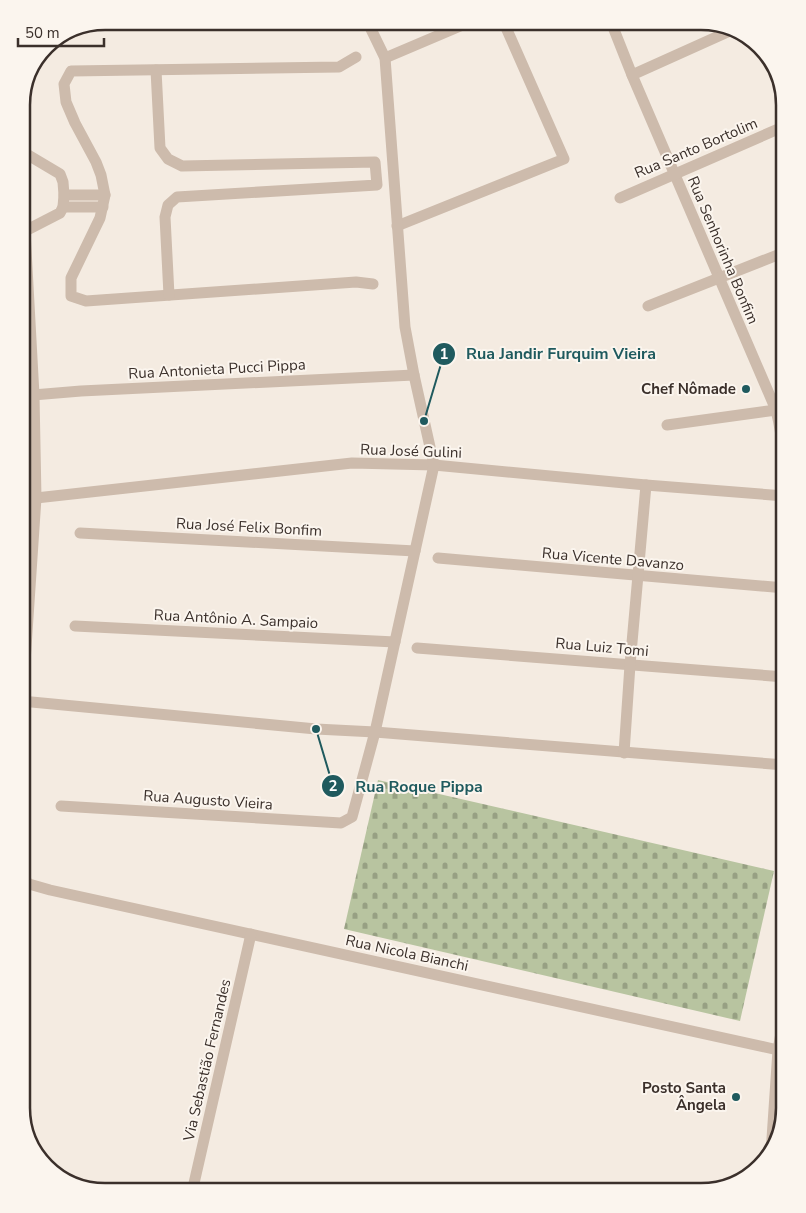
<svg xmlns="http://www.w3.org/2000/svg" width="806" height="1213" viewBox="0 0 806 1213" font-family="'Nunito Sans',sans-serif">
<style>
.cemetery{fill:url(#cemetery-stones)}
.lines{fill:none;stroke-linecap:round;stroke-linejoin:round}
.minor{stroke:#cdbbac;stroke-width:11}
.poi-dot{fill:#1f5a5e;stroke:#fbf5ee;stroke-width:2}
.labels{text-anchor:middle;stroke-width:4;stroke-linejoin:round;paint-order:stroke}
.street-label{font-size:15px;fill:#3b302b;stroke:#fbf5ee}
.poi-label{font-size:15px;font-weight:bold;fill:#3b302b;stroke:#fbf5ee;text-anchor:end}
.rim{fill:none;stroke:#3b302b;stroke-width:2.5}
.leader{fill:none;stroke:#1f5a5e;stroke-width:2}
.callout-dot{fill:#1f5a5e;stroke:#fbf5ee;stroke-width:2}
.mark-label{font-size:15px;text-anchor:middle;font-weight:bold;fill:#fff}
.callout-label{font-size:16px;text-anchor:middle;font-weight:bold;fill:#1f5a5e;stroke:#fbf5ee;stroke-width:4;stroke-linejoin:round;paint-order:stroke}
</style>
<defs>
<pattern id="cemetery-stones" width="16" height="16" patternUnits="userSpaceOnUse" patternTransform="scale(1.25)"><rect width="16" height="16" fill="#b8c4a0"/><path d="M2 7V4a2 2 0 0 1 4 0v3zM10 15v-3a2 2 0 0 1 4 0v3z" fill="#97a083"/></pattern>
</defs>
<rect width="100%" height="100%" fill="#f4ebe1"/>
<polygon class="cemetery" points="378,780 774,871 740,1021 344,929"/>
<g class="lines">
<g class="minor">
<path d="M611,22L632,75L776,410C784,443 784,462 780,495"/>
<polyline points="356,57 339,67 71,71 64,84 66,102 75,123 96,162 101,175 105,195 100,218 71,278 71,296 86,301 356,282 373,284"/>
<polyline points="385,58 465,24"/>
<polyline points="156,70 160,148 168,159 182,166 375,162 377,185 177,197 168,205 165,217 169,295"/>
<polyline points="632,75 732,30"/>
<polyline points="64,195 105,195"/>
<polyline points="620,198 785,126"/>
<polyline points="63,207 103,207"/>
<polyline points="397,226 564,159 504,23"/>
<polyline points="21,229 25,231 60,213 63,207 64,195 63,182 60,174 23,152 21,153"/>
<polyline points="648,306 785,252"/>
<polyline points="21,396 81,391 414,375"/>
<polyline points="667,425 776,410"/>
<polyline points="36,498 352,463 434,465 646,485 785,496"/>
<polyline points="80,533 415,551"/>
<polyline points="438,558 785,588"/>
<polyline points="75,626 395,642"/>
<polyline points="417,648 785,677"/>
<polyline points="21,701 316,729 375,732 785,765"/>
<polyline points="21,722 36,498 34,395 25,231 22,99"/>
<polyline points="624,753 630,665 646,485"/>
<polyline points="61,806 341,823 352,817 375,732 434,465 414,375 405,327 385,58 369,25"/>
<polyline points="21,877 29,884 50,890 778,1050"/>
<polyline points="771,1153 778,1050 785,1011"/>
<polyline points="192,1192 251,934"/>
</g>
</g>
<g class="poi-dot">
<circle cx="746" cy="389" r="5"/>
<circle cx="736" cy="1097" r="5"/>
</g>
<g class="labels">
<g class="street-label">
<text transform="translate(696 148) rotate(-23)" y="5">Rua Santo Bortolim</text>
<text transform="translate(723 250) rotate(67)" y="5">Rua Senhorinha Bonfim</text>
<text transform="translate(217 369) rotate(-3)" y="5">Rua Antonieta Pucci Pippa</text>
<text transform="translate(411 451) rotate(2)" y="5">Rua José Gulini</text>
<text transform="translate(249 527) rotate(3)" y="5">Rua José Felix Bonfim</text>
<text transform="translate(613 559) rotate(5)" y="5">Rua Vicente Davanzo</text>
<text transform="translate(236 619) rotate(3)" y="5">Rua Antônio A. Sampaio</text>
<text transform="translate(602 647) rotate(5)" y="5">Rua Luiz Tomi</text>
<text transform="translate(208 800) rotate(4)" y="5">Rua Augusto Vieira</text>
<text transform="translate(407 953) rotate(12)" y="5">Rua Nicola Bianchi</text>
<text transform="translate(207 1060) rotate(-77)" y="5">Via Sebastião Fernandes</text>
</g>
<g class="poi-label">
<text x="736" y="394">Chef Nômade</text>
<text x="726" y="1093">Posto Santa<tspan x="726" dy="17">Ângela</tspan></text>
</g>
</g>
<path d="M0 0H806V1213H0ZM105 30H701A75 75 0 0 1 776 105V1108A75 75 0 0 1 701 1183H105A75 75 0 0 1 30 1108V105A75 75 0 0 1 105 30Z" fill="#fbf5ee" fill-rule="evenodd"/>
<path class="rim" d="M105 30H701A75 75 0 0 1 776 105V1108A75 75 0 0 1 701 1183H105A75 75 0 0 1 30 1108V105A75 75 0 0 1 105 30Z"/>
<path class="leader" d="M424 421L444 354M316 729L333 786"/>
<g class="callout-dot">
<circle cx="424" cy="421" r="5"/>
<circle cx="316" cy="729" r="5"/>
<circle cx="444" cy="354" r="12"/>
<circle cx="333" cy="786" r="12"/>
</g>
<g class="mark-label">
<text x="444" y="359">1</text>
<text x="333" y="791">2</text>
</g>
<g class="callout-label">
<text x="561" y="359">Rua Jandir Furquim Vieira</text>
<text x="419" y="792">Rua Roque Pippa</text>
</g>
<path d="M18 38v8h86v-8" fill="none" stroke="#3b302b" stroke-width="2.5"/>
<text x="25" y="38" font-size="15" fill="#3b302b" stroke="#fbf5ee" stroke-width="4" paint-order="stroke">50 m</text>
</svg>
